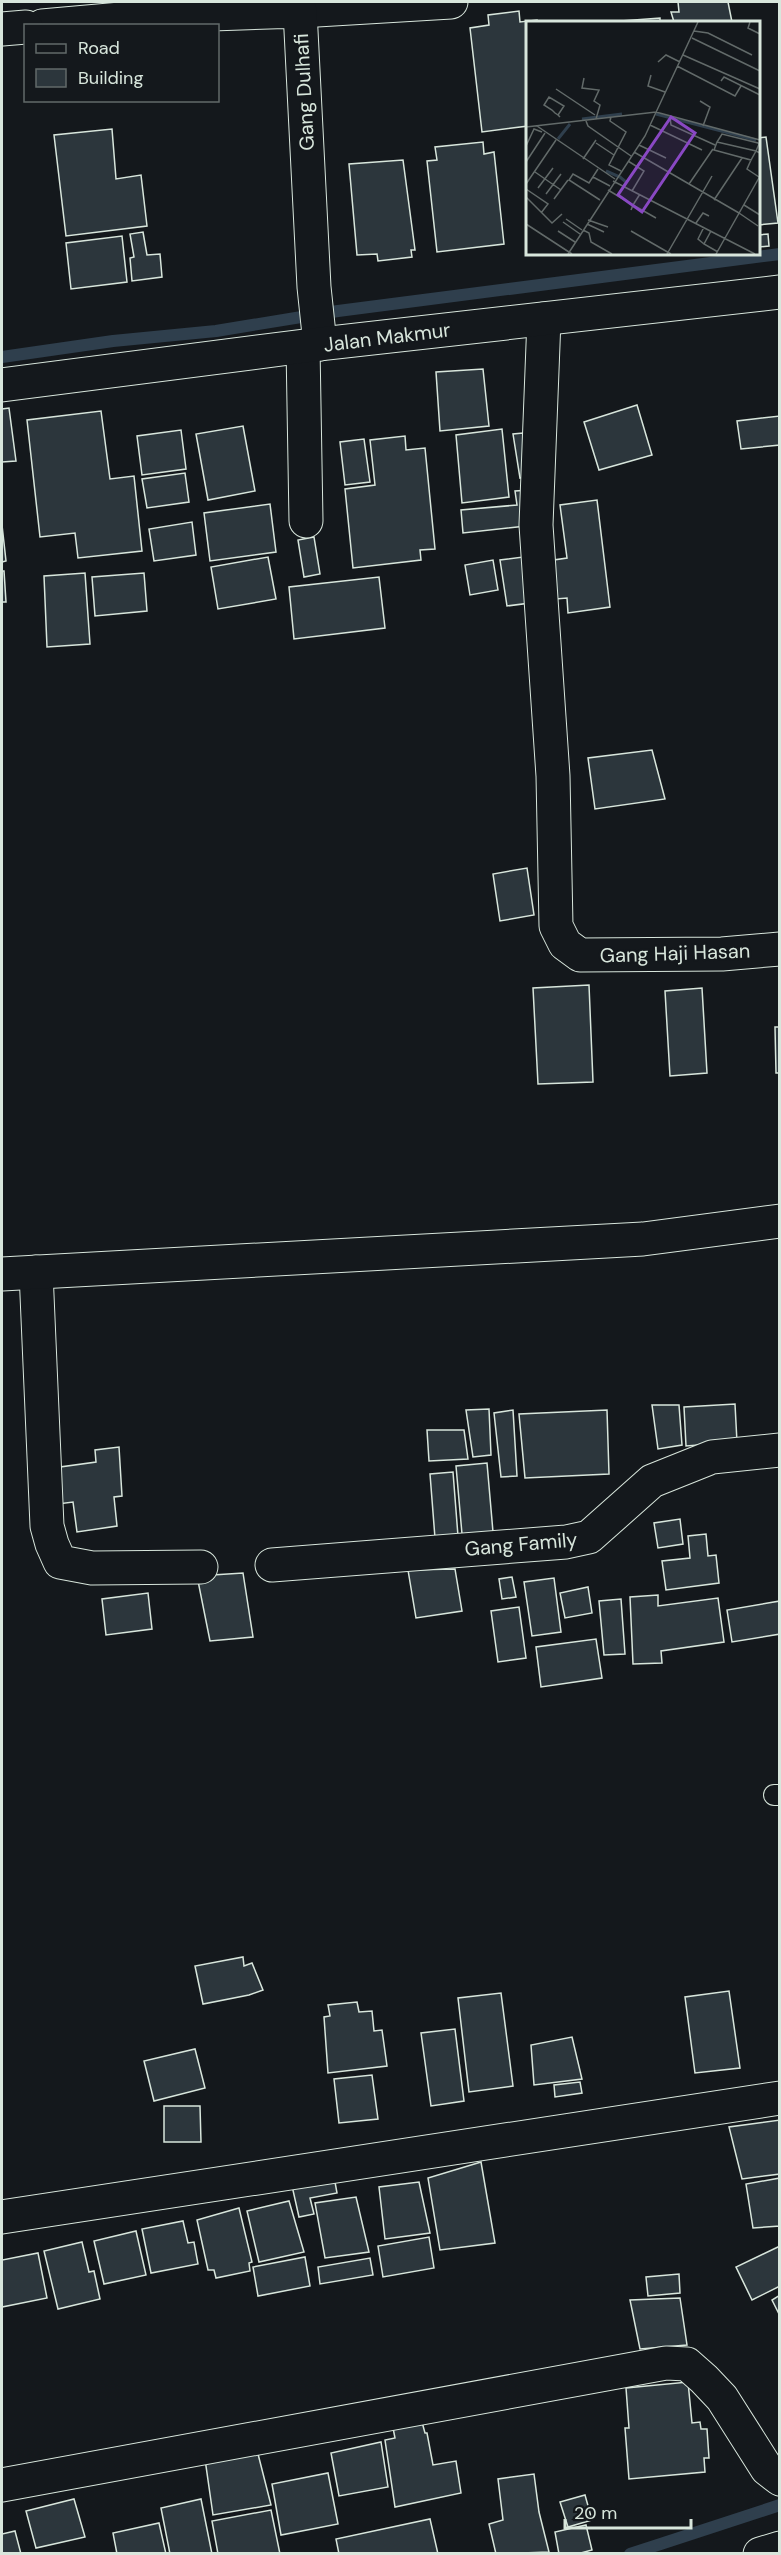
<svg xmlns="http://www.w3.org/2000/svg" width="781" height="2555" viewBox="0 0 781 2555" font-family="'DM Sans',sans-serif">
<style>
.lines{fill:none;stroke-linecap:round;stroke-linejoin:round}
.stream{stroke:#2f3f4d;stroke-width:12}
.building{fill:#2c363c;stroke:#d8e6dc;stroke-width:1.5}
.service-casing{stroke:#d8e6dc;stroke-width:22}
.minor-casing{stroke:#d8e6dc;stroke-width:35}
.service{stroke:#14181c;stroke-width:20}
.minor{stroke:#14181c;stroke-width:33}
.labels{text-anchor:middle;stroke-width:4.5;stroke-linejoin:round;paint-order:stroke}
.street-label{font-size:20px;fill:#d8e6dc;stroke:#14181c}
.inset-river{fill:none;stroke:#2f3f4d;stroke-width:3}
.inset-road{fill:none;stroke:#626a69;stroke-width:1.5}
.view{fill:#8948c3;fill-opacity:0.15;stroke:#8948c3;stroke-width:3}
.inset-edge{fill:none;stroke:#d8e6dc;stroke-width:3}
</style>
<rect width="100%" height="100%" fill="#14181c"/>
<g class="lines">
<g class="stream">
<polyline points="2,357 113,341 216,331 338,311 780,254"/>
<polyline points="630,2554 780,2505"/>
</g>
</g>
<g class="building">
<polygon points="678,2 728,2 732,22 674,22 671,12 679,12"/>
<polygon points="519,11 520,22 537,20 537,22 528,22 528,126 482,132 470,28 489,25 488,15"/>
<polygon points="660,18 660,22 607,22"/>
<polygon points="112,129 116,179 141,175 147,226 66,236 54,135"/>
<polygon points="766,137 778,223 758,225 758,138"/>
<polygon points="483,142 484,154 494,152 504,244 437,252 427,161 437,160 435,147"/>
<polygon points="403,160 415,250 411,250 412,257 378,261 377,254 357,255 349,164"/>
<polygon points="143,232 147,255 160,254 162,277 132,281 130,258 134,257 130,234"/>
<polygon points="768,234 769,246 758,247 758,235"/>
<polygon points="122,236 127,282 71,289 66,243"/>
<polygon points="483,369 489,426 440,431 436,372"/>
<polygon points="637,405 652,455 599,470 584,422"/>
<polygon points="9,408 16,461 2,462 2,409"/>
<polygon points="101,411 110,479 134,476 142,551 78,558 75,533 40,537 27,420"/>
<polygon points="780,416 780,445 741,449 737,421"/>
<polygon points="243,426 255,491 208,500 196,434"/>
<polygon points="502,429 509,497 462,503 456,435"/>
<polygon points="181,430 186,469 142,475 137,436"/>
<polygon points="523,433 531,476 520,478 513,434"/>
<polygon points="405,436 406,450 425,448 435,549 420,550 421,560 353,568 345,489 375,485 370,440"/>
<polygon points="364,439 370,482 345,485 340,442"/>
<polygon points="185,473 189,502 147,508 142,479"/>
<polygon points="530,490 535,525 463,533 461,510 517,505 515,491"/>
<polygon points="597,500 610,607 568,613 567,598 544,600 540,562 567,558 560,505"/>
<polygon points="270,504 276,552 210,561 204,513"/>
<polygon points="192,522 196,555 154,561 149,529"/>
<polygon points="2,525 6,561 2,562"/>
<polygon points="314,537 320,574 304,577 298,540"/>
<polygon points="268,557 276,599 218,609 211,567"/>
<polygon points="523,557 530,603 507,606 500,560"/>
<polygon points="493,560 498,590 470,595 465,565"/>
<polygon points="2,571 4,571 6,602 2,602"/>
<polygon points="85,573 90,644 47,647 44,576"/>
<polygon points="144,573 147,611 95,616 92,577"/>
<polygon points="379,577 385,628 294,639 289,587"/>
<polygon points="652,750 665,799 595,809 588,758"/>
<polygon points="527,868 534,915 500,921 493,874"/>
<polygon points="589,985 593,1082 538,1084 533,988"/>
<polygon points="702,988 707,1073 670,1076 665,991"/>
<polygon points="775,1027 780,1027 780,1073 776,1073"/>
<polygon points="735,1404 737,1442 686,1446 684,1407"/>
<polygon points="652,1405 679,1405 682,1445 658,1449"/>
<polygon points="489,1409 491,1455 473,1457 466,1410"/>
<polygon points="513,1410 517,1476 501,1477 494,1413"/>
<polygon points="607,1410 609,1474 525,1478 519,1414"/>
<polygon points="427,1430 464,1430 468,1459 429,1461"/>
<polygon points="119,1447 122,1496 114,1497 117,1526 77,1532 73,1502 58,1504 53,1468 96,1462 95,1450"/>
<polygon points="487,1463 493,1532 462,1534 456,1466"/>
<polygon points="453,1472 458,1536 435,1538 430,1474"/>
<polygon points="680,1519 683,1544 658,1548 654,1523"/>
<polygon points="706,1534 708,1556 716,1555 719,1583 666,1590 662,1561 690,1558 688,1536"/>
<polygon points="455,1569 462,1611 416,1618 408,1570"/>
<polygon points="243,1573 253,1637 210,1641 197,1576"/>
<polygon points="512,1577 516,1597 502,1599 499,1579"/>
<polygon points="554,1578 561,1632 532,1636 524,1582"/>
<polygon points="588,1587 592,1613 565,1618 560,1593"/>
<polygon points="148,1593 152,1629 106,1635 102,1599"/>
<polygon points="658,1595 658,1606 718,1598 724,1642 661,1651 662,1663 633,1664 630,1597"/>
<polygon points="621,1599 625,1654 604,1655 599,1601"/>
<polygon points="780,1601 780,1634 732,1642 727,1610"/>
<polygon points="519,1607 526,1658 498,1662 491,1611"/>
<polygon points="596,1639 602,1678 541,1687 536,1647"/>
<polygon points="243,1957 244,1966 252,1963 263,1990 249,1995 203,2004 195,1966"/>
<polygon points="729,1991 740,2068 695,2073 685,1997"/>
<polygon points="501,1993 513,2086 469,2092 458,1998"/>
<polygon points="357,2002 359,2012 372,2011 374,2031 382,2030 387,2066 328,2073 324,2017 330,2016 328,2005"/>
<polygon points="455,2029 464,2101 431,2106 421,2033"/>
<polygon points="572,2037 582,2079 534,2085 531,2045"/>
<polygon points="195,2049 205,2088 154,2101 144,2061"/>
<polygon points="372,2075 378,2119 339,2123 334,2079"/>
<polygon points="580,2082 582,2093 555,2097 554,2085"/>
<polygon points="164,2106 200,2106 201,2142 164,2142"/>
<polygon points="780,2120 780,2174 742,2179 729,2127"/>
<polygon points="481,2162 495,2243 440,2250 428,2178"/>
<polygon points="333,2171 337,2193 310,2198 314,2214 299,2217 290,2177"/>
<polygon points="780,2178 780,2226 753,2228 746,2184"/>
<polygon points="419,2182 430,2233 385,2239 379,2187"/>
<polygon points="356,2197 369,2252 325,2258 315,2203"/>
<polygon points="289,2201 304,2252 259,2262 247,2211"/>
<polygon points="239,2208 252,2262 249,2263 250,2271 216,2278 214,2270 208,2270 197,2220"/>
<polygon points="183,2221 188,2243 194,2242 198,2264 151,2273 142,2229"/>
<polygon points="136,2231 146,2275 104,2284 94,2241"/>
<polygon points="429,2237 434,2268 383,2277 378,2246"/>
<polygon points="82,2242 89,2272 94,2271 100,2299 58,2309 44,2251"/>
<polygon points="780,2246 780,2286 752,2300 736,2267"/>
<polygon points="38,2253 47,2298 2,2307 2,2260"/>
<polygon points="305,2257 310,2286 258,2296 253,2267"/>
<polygon points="370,2258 373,2275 320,2284 318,2267"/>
<polygon points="679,2274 680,2293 648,2296 646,2277"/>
<polygon points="780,2295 780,2316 772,2300"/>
<polygon points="680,2298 687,2345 640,2349 630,2300"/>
<polygon points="688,2382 692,2423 700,2422 701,2429 707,2429 709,2458 704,2458 705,2472 629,2479 625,2428 629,2428 626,2388"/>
<polygon points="422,2422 425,2433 427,2433 433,2465 456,2461 461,2493 395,2507 385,2440 395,2438 393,2428"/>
<polygon points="381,2442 388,2487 339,2496 331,2453"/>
<polygon points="257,2450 271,2505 213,2515 205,2459"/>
<polygon points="328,2473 338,2524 281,2535 272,2484"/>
<polygon points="534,2474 539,2512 549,2552 496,2554 489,2524 503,2520 498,2479"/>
<polygon points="585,2495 592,2520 568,2527 560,2502"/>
<polygon points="74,2499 85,2537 36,2548 26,2511"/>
<polygon points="201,2499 212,2554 170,2554 161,2508"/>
<polygon points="271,2510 280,2554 218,2554 212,2521"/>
<polygon points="430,2519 438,2554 339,2554 336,2539"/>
<polygon points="159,2523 166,2554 117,2554 113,2533"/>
<polygon points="586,2525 592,2550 577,2554 559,2554 555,2532"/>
<polygon points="15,2531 21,2554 2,2554 2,2534"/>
</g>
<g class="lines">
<defs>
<polyline id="service" points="774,1795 780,1795"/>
<g id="minor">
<polyline points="299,2 300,11 451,2"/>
<polyline points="42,26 154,16 300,11 314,287 320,344"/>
<polyline points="2,29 26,27"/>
<polyline points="544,319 536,525 553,776 556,926 565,944 580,955 722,954 780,949"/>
<polyline points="303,347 306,521"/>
<polyline points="2,385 320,344 780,292"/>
<polyline points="36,1272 47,1526 52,1544 60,1562 92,1568 201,1567"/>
<polyline points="2,1274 643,1239 780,1221"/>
<polyline points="272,1565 566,1542 589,1537 652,1481 712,1457 780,1450"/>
<polyline points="2,2217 780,2098"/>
<polyline points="2,2485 666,2363 687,2364 704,2379 722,2398 767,2469 780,2479"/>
<polyline points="760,2554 780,2548"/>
</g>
</defs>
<use href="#service" class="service-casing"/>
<use href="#minor" class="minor-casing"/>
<use href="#service" class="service"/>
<use href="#minor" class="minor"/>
</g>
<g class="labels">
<g class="street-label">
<text transform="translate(304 92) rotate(-93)" y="7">Gang Dulhafi</text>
<text transform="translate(387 337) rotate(-7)" y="7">Jalan Makmur</text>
<text transform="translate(675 953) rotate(-2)" y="7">Gang Haji Hasan</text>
<text transform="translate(521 1544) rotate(-5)" y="7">Gang Family</text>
</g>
</g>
<g transform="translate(526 21)">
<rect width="234" height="234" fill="#14181c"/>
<path class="inset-river" d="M130,93L230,119M56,98L96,93M32,118L44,103M80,150L94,156L100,161L98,165"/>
<path class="inset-road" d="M224,1L222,7L234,13M168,10L182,12L226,34M166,17L234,50M157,34L234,68M132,41L140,34L154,41M151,45L209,75L215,65M125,54L122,65L139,71M58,57L56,67L73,69L68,80L74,84L70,98M195,60L198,56L234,74M30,68L69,94M174,80L184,86L177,105M32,94L38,85L23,76L18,84L26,89L29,92L32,94L34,96M85,96L84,100L100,111L83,144L95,150M144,96L145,104L189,124M60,100L62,105L105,135M124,104L176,129M11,105L89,158M0,106L130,91L234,119M191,121L188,129L225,139L230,130L233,123L232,122L196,113L191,121L230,130L234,132M70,122L88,134M113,124L140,137M0,125L8,108L16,111M108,131L213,192M57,138L70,119M225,139L221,148L233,156M102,140L118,150L106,170M0,141L19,112M72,148L63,162L47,153L43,159L74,179M9,151L35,169M67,156L84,165M87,160L229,233M0,163L30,119M163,163L187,128M12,167L27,147M0,168L22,183L15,192M82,169L107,184L105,189M20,173L35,153M114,173L107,184L130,197M0,176L26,202L36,193M28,178L42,159M188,179L216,137M218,184L234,194M213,192L232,205M40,198L56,209M62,199L82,206M37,201L54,213M170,202L177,192L183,195M0,203L46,233M61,203L78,211M178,206L172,218L178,223M57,209L63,212L65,221L86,233M32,210L49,221M105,210L145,233M185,210L178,223L192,231M42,233L119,115L172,1M141,233L186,155M190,233L234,155"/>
<path class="view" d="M145,96L169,112L116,191L92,174Z"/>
<rect width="234" height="234" class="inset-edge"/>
</g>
<rect width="781" height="2555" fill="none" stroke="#d8e6dc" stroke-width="6"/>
<rect x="24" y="24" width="195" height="78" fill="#14181c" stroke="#626a69" stroke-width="1.5"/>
<rect x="36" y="44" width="30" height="9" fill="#14181c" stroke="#626a69" stroke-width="1.5"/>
<text x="78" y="54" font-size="18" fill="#d8e6dc">Road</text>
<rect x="36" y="69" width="30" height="18" fill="#2c363c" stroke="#626a69" stroke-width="1.5"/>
<text x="78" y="84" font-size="18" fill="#d8e6dc">Building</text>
<path d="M565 2519v9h126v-9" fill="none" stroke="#d8e6dc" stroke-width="3"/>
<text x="574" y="2519" font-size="18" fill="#d8e6dc" stroke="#14181c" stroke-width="4.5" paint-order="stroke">20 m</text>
</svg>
